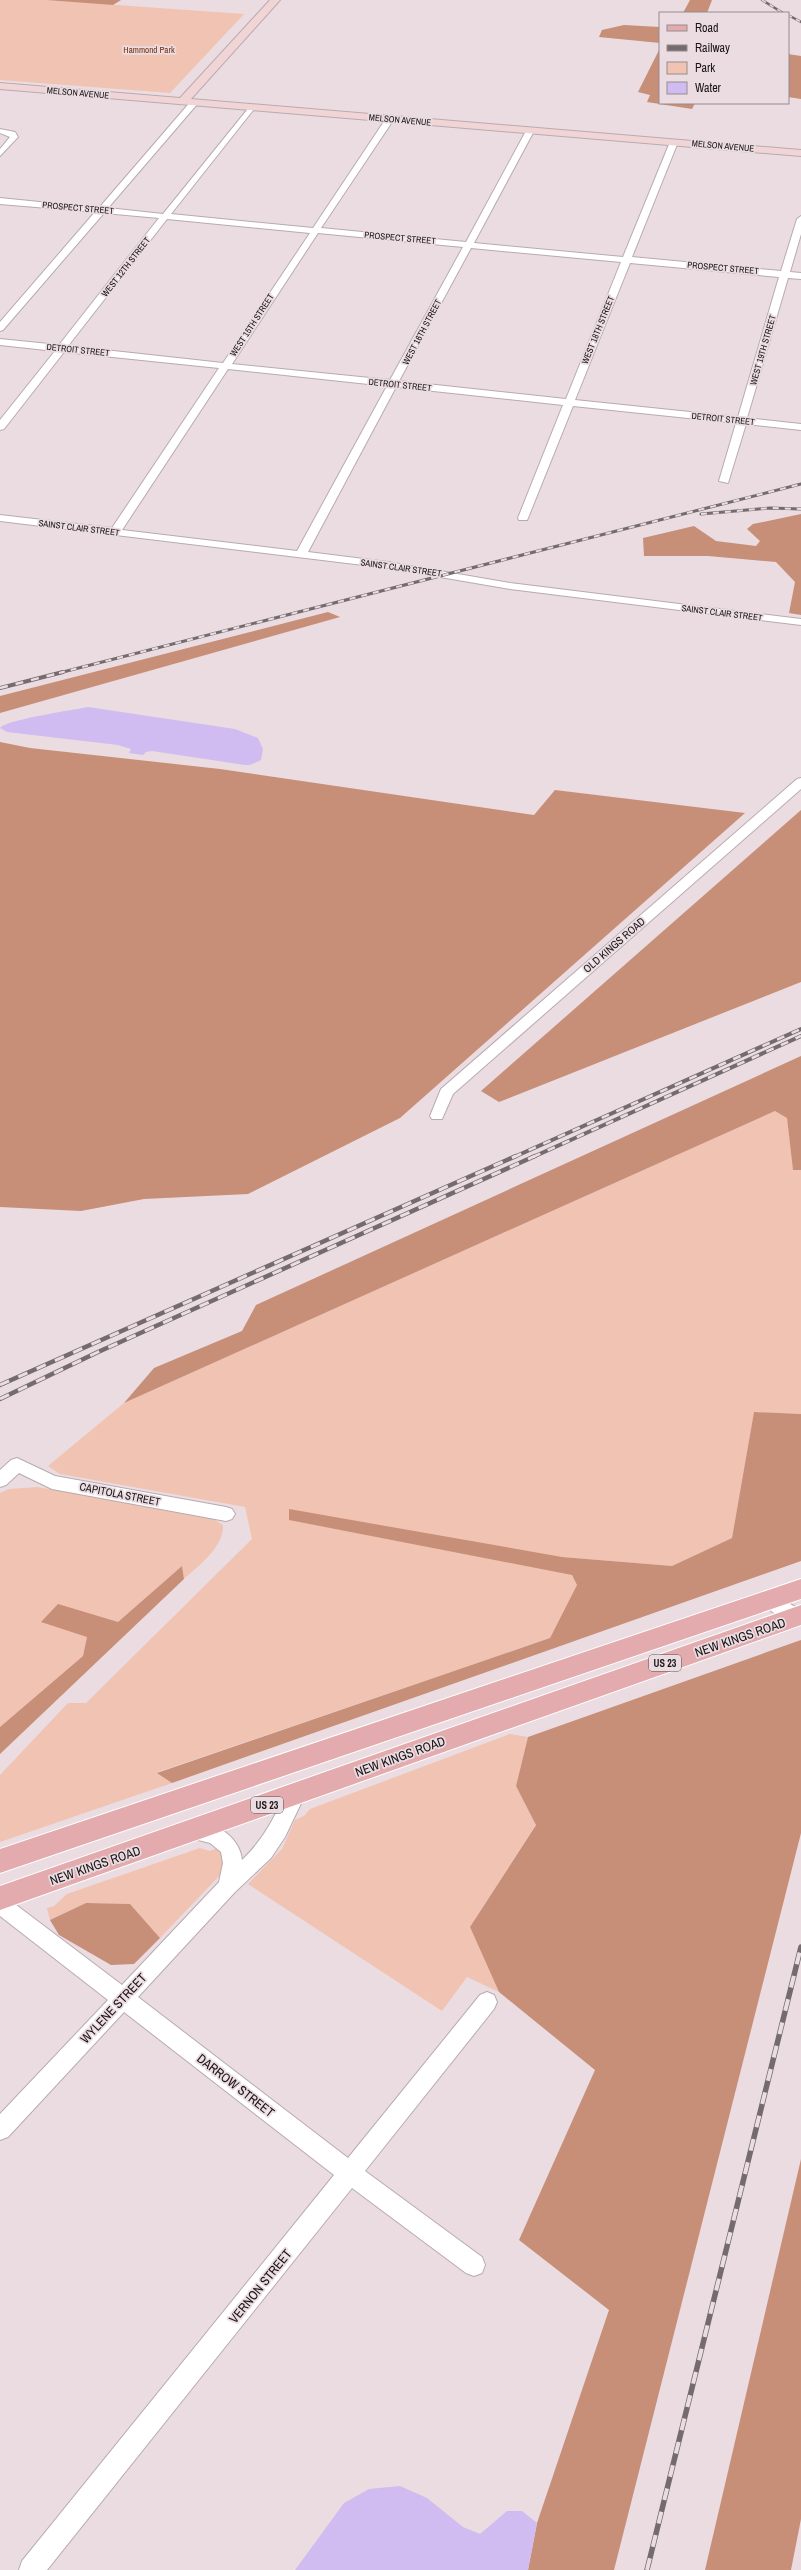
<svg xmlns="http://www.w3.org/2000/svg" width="801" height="2570" viewBox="0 0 801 2570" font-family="'Archivo Narrow',sans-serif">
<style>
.green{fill:#f1c3b2}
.forest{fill:#c78e78}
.water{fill:#d0bcf1}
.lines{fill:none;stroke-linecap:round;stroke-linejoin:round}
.street-casing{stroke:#b8abb0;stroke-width:2}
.secondary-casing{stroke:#b8abb0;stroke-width:2}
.primary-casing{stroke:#fff;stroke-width:2}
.street{fill:#fff;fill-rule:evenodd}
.secondary{fill:#f1d5d6;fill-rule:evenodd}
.primary{fill:#e3abae;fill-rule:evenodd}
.rail-far4-casing{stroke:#736b6e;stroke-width:2.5}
.rail-far3-casing{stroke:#736b6e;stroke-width:3}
.rail-far2-casing{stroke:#736b6e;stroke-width:4}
.rail-far1-casing{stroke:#736b6e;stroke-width:4.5}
.rail-casing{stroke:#736b6e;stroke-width:5.5}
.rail-far4{stroke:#eadce1;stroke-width:1.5;stroke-dasharray:4.5;stroke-linecap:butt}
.rail-far3{stroke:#eadce1;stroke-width:2;stroke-dasharray:6;stroke-linecap:butt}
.rail-far2{stroke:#eadce1;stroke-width:2.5;stroke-dasharray:8;stroke-linecap:butt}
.rail-far1{stroke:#eadce1;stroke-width:3;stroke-dasharray:10;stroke-linecap:butt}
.rail{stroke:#eadce1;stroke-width:4;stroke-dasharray:12;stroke-linecap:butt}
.labels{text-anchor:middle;stroke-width:3.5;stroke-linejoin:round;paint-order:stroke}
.far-park-label{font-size:9px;fill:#752f10;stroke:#eadce1}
.far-street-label{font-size:9px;fill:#181315;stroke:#eadce1}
.shield{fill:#eadce1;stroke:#574f52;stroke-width:1}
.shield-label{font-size:10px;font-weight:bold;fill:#181315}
.street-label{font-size:11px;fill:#181315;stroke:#eadce1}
.near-street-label{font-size:13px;fill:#181315;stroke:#eadce1}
</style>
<rect width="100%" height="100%" fill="#eadce1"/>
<g class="green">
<polygon points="0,0 46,0 244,14 170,93 0,80"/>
<polygon points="775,1111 787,1117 793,1169 801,1170 801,1414 754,1412 732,1538 672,1566 562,1557 577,1585 550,1638 158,1772 172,1783 0,1842 0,1775 68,1703 86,1703 252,1539 245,1507 60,1474 48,1466 124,1403"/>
<path d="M37,1487L208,1516L223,1525C224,1547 199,1565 184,1579L182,1566L118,1622L87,1637L83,1656L0,1727V1493L9,1489Z"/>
<polygon points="510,1734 528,1737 516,1786 536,1824 470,1927 499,1992 467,1977 442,2011 248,1884 282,1849 295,1820 304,1816 310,1809"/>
<path d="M200,1848L210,1851L217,1848C225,1856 224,1863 222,1873L160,1938L130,1904L86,1903L50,1920L47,1908L54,1906L67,1894Z"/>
</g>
<g class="forest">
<polygon points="46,0 121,0 113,5"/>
<polygon points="690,0 712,0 707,13 683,13"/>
<polygon points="624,25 660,27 660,43 599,37 602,30"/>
<polygon points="660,48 660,103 695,103 692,109 647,102 650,95 638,92"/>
<polygon points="788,54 801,56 801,99 788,97"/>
<polygon points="801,514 801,615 789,613 795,582 776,562 708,556 644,556 643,538 694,526 716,541 756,546 760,541 747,529 753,524"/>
<polygon points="328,612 340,617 0,713 0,696"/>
<polygon points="0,742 30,748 220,769 534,815 555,790 745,813 400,1118 248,1194 144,1199 81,1211 0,1207"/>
<polygon points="801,810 801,982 499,1102 481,1091"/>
<polygon points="801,1056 801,1170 793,1170 787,1118 775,1111 124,1403 154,1368 242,1331 256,1305"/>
<polygon points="754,1412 801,1414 801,1561 172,1783 157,1773 550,1638 577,1585 572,1575 289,1520 289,1509 562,1557 672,1566 732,1538"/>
<polygon points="182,1566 184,1579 0,1754 0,1727 83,1656 87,1637 41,1622 58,1604 118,1622"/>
<polygon points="801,1640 801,1833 614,2570 528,2570 537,2523 609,2310 519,2240 595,2070 499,1992 470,1927 536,1825 516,1786 528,1737"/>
<polygon points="86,1903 130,1904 160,1938 134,1964 111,1965 59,1935 50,1920"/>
<polygon points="801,2159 801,2519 791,2570 705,2570"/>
</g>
<g class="water">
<path d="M88,707L235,729L258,738L263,749L261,760L250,765H245L152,751L146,752L143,755L129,753L131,749L118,745L7,732L0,728C5,720 73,710 88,707Z"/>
<polygon points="400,2486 427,2498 463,2527 480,2534 507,2511 522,2511 537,2523 528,2570 295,2570 344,2503 369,2489"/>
</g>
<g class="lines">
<defs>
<g id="street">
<path d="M192,100L199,102L108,208L163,214L251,105L255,107L254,109L171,214L313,228L387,117H390L394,119L321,228L466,242L526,131L530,129L534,131L474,243L623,257L670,142L674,140L678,142L632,257L781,271L797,219L801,216V234L790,272L801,273V279L788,278L747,418L801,424V430L746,424L728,483L719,481L736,423L573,406L528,518L527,520H519L518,518L563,405L396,387L308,552L388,562L510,583L801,619V625L510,589L388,568L0,521V515L112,528L219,368L64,352L4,429L0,430V420L55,351L0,345V339L59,345L159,218L104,213L3,330L0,331V322L95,212L0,204V198L99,208ZM167,219L310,233L223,363L68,346ZM318,233L463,247L390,380L232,364ZM471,248L621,262L566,399L399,381ZM630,263L779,277L738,417L575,400ZM228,369L387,386L297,551L122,530Z"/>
<polygon points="0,129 15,132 18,137 0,156 0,149 10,137 0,133"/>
<polygon points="801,778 801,789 453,1094 442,1119 432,1119 430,1116 441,1089 797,779"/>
<polygon points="17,1458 55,1476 226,1507 232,1509 235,1514 232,1519 226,1521 52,1489 19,1473 6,1485 0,1487 0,1470 11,1460"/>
<path d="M770,1593L801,1610V1623C790,1627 766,1609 761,1600L764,1595Z"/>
<path d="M295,1787L302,1789L305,1795L285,1837L271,1858L235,1892L138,1997L348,2158L480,1995L487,1992L494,1995L497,2002L494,2009L365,2171L482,2257L485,2265L482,2273L474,2276L466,2273L352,2188L47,2570H19L22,2561L334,2175L124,2012L8,2137L0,2140V2114L108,2000L0,1916V1895L7,1898L122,1985L219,1882L223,1863L221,1852L210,1843L186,1837L183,1831L186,1825C209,1816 240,1835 242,1860C264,1839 275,1816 288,1789Z"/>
</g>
<polygon id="secondary" points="270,0 280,0 191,99 801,150 801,156 0,89 0,83 180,98"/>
<g id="primary">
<polygon points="801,1579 801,1599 0,1873 0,1849"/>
<polygon points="801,1605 801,1625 0,1910 0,1886"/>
</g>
</defs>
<use href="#street" class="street-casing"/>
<use href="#secondary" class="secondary-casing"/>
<use href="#primary" class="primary-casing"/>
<use href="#street" class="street"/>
<use href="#secondary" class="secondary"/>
<use href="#primary" class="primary"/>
<defs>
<g id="rail-far4">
<polyline points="762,0 783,13"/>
<polyline points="788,15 801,22"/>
</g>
<g id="rail-far3">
<polyline points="701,514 770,508 801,509"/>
<polyline points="59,673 801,484"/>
</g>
<g id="rail-far2">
<polyline points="0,688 63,672"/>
<polyline points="514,1157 801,1029"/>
<polyline points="533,1157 801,1036"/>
</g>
<g id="rail-far1">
<polyline points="0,1385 516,1156"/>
<polyline points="0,1399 98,1352 535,1156"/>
</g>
<polyline id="rail" points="647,2570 801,1947"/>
</defs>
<use href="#rail-far4" class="rail-far4-casing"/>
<use href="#rail-far3" class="rail-far3-casing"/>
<use href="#rail-far2" class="rail-far2-casing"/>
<use href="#rail-far1" class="rail-far1-casing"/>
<use href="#rail" class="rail-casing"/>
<use href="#rail-far4" class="rail-far4"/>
<use href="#rail-far3" class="rail-far3"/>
<use href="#rail-far2" class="rail-far2"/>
<use href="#rail-far1" class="rail-far1"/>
<use href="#rail" class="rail"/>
</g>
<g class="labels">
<g class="far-park-label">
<text x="149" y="53">Hammond Park</text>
</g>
<g class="far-street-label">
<text transform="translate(78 93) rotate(5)" y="3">MELSON AVENUE</text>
<text transform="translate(400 120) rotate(5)" y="3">MELSON AVENUE</text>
<text transform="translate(723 146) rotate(5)" y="3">MELSON AVENUE</text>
<text transform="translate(78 208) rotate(5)" y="3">PROSPECT STREET</text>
<text transform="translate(400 238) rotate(5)" y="3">PROSPECT STREET</text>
<text transform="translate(126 267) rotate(-52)" y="3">WEST 12TH STREET</text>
<text transform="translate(723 268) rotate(5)" y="3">PROSPECT STREET</text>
<text transform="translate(252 325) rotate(-57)" y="3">WEST 15TH STREET</text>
<text transform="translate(598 330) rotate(-68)" y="3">WEST 18TH STREET</text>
<text transform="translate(422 332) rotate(-62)" y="3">WEST 16TH STREET</text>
<text transform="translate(78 350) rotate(6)" y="3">DETROIT STREET</text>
<text transform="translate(763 350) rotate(-74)" y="3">WEST 19TH STREET</text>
<text transform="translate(400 385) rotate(6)" y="3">DETROIT STREET</text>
<text transform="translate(723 419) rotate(6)" y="3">DETROIT STREET</text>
<text transform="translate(79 528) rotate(7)" y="3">SAINST CLAIR STREET</text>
<text transform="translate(401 568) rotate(8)" y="3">SAINST CLAIR STREET</text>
<text transform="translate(722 613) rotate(7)" y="3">SAINST CLAIR STREET</text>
</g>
<g class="shield">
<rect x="649" y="1655" width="32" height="16" rx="3"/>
<rect x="251" y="1797" width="32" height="16" rx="3"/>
</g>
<g class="shield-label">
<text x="665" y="1667">US 23</text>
<text x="267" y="1809">US 23</text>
</g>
<g class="street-label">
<text transform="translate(614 945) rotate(-41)" y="4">OLD KINGS ROAD</text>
<text transform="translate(120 1494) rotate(11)" y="4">CAPITOLA STREET</text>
</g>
<g class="near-street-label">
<text transform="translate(740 1637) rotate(-19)" y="5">NEW KINGS ROAD</text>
<text transform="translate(400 1756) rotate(-20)" y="5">NEW KINGS ROAD</text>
<text transform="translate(95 1865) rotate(-19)" y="5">NEW KINGS ROAD</text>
<text transform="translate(113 2008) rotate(-47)" y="5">WYLENE STREET</text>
<text transform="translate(236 2085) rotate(38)" y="5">DARROW STREET</text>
<text transform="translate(260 2286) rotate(-51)" y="5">VERNON STREET</text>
</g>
</g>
<rect x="659" y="12" width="130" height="92" fill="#eadce1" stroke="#968c8f"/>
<rect x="667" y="25" width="20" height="6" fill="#e3abae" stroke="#968c8f"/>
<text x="695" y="32" font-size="12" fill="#181315">Road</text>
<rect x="667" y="45" width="20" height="6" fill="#736b6e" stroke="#968c8f"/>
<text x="695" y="52" font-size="12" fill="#181315">Railway</text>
<rect x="667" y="62" width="20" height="12" fill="#f1c3b2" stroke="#968c8f"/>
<text x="695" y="72" font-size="12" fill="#181315">Park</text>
<rect x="667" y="82" width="20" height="12" fill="#d0bcf1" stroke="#968c8f"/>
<text x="695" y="92" font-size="12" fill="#181315">Water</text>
</svg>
